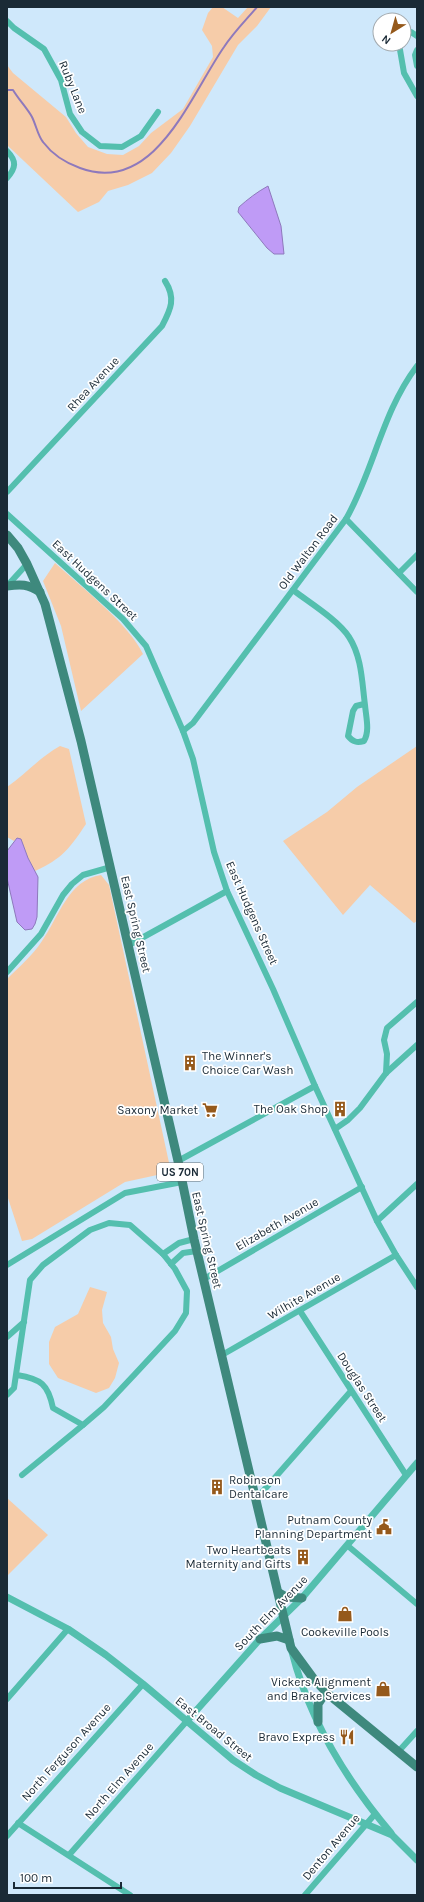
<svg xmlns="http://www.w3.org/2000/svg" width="424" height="1902" viewBox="0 0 424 1902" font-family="Karla,sans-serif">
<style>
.green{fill:#f6cca9}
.water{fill:#bf9bf6;stroke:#8e79bc}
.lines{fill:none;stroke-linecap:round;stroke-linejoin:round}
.stream{stroke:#8e79bc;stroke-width:2}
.minor{stroke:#54bfae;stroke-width:6}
.tertiary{stroke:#54bfae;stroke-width:7}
.primary{stroke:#3e897d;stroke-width:9}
.labels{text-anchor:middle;stroke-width:3.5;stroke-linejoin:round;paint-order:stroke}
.shield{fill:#fff;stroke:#5f6a72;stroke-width:1}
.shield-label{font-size:11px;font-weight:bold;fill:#1a2a36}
.street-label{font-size:12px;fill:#1a2a36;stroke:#fff}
.poi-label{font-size:12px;fill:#1a2a36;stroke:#fff;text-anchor:end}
</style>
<rect width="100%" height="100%" fill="#cfe8fb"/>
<g class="green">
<polygon points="213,7 222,7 238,18 248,7 271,7 257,26 238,45 190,126 171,153 152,173 128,185 108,191 99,202 78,212 7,145 7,65 13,73 66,117 76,133 88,147 107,154 123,155 139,146 151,133 183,109 213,57 212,46 202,30 208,13"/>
<path d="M55,563C79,585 130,625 143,654L81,711L61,626L43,581Z"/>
<path d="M60,746L69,749L86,824C70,848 62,859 35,871L28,858L21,839L17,838L14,841L7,837V787C26,774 40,757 60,746Z"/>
<polygon points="417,746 417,921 414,923 370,885 343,915 283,841 327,812 357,787"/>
<path d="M101,875L109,885L171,1172L125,1182L32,1239L22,1241L7,1195V979C19,967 33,955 42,941C59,917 68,880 101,875Z"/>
<polygon points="90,1287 107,1292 102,1310 103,1323 111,1337 113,1349 119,1363 115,1378 109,1388 96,1393 58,1378 49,1364 49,1342 55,1327 78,1314"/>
<polygon points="7,1498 48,1535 7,1576"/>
</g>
<g class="water">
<path d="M268,186L281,226L284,254H274L267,248L238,212L239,207C248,199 257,192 268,186Z"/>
<polygon points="17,838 21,839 28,858 38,877 37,917 35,924 32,929 25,930 17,922 7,878 7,851"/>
</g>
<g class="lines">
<path class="stream" d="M7,90H13C19,100 27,108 32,117C36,125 38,136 43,142C52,154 66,163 80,168C155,196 191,94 224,47C233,33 246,20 257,7"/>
<g class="minor">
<polyline points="7,21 14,28 44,49 61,80 70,114 82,132 100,146 122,147 141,136 158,112"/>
<polyline points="404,34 411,32 417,36"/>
<polyline points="399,44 404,73 417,96"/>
<polyline points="417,50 415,55 417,66"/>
<path d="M7,151C17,161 16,168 7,178"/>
<path d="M7,492L162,326C171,309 176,298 165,281"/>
<polyline points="7,514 123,619 146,646 183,731 193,759 214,852 227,891 273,989 315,1086 377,1221 396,1255 417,1287"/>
<polyline points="346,519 417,592"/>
<polyline points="399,573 417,555"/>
<polyline points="7,586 27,564"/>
<path d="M293,590C310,603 338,620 349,637C362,657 362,683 365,705C366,717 370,731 364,741C357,743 353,742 348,736L353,711L356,706L364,704"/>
<path d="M183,731L193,723L346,519C374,470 382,412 417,366"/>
<polyline points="129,945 227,891"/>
<polyline points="7,972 41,934 63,895 72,884 83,875 111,867"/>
<polyline points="386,1073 387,1054 384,1040 387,1028 417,1002"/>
<polyline points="335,1129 348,1120 360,1108 386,1073 417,1045"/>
<polyline points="178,1161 315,1086"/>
<polyline points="377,1221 417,1184"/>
<polyline points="163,1254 179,1243 194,1239"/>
<polyline points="171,1264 183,1253 197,1251"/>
<polyline points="7,1265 125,1193 182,1182"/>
<polyline points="204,1279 362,1187"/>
<polyline points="300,1311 406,1475"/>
<polyline points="7,1337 24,1322"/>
<polyline points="222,1355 396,1255"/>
<path d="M7,1395L14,1388L30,1280L43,1265L90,1230L109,1223L130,1225L163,1254L175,1269L187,1291L186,1313L175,1331L135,1374L104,1407L83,1425L53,1408C48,1384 41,1379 17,1375"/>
<polyline points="22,1475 83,1425"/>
<polyline points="257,1498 351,1391"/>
<polyline points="348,1546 417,1604"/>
<polyline points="7,1699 68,1629"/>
<polyline points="398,1752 417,1731"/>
<polyline points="18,1823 130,1895"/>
<polyline points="7,1836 143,1684"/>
<polyline points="69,1855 186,1722"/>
<polyline points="305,1895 375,1814"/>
</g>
<g class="tertiary">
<polyline points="7,1597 68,1629 106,1655 143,1684 233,1760 256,1775 280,1788 392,1835 417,1860"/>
<path d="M292,1652C309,1719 347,1781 391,1833"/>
<polyline points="186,1722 260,1639 302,1598 417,1463"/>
</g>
<g class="primary">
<polyline points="7,535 18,548 27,564 45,604 81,741 178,1161 194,1239 291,1648 313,1678 328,1694 417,1767"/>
<path d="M7,586C21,584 28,584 40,592"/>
<polyline points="279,1593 286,1597 302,1598"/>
<polyline points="260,1639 277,1636 289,1640"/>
<polyline points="318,1722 318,1704 326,1692"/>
</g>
</g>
<defs>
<symbol id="building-bare" viewBox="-9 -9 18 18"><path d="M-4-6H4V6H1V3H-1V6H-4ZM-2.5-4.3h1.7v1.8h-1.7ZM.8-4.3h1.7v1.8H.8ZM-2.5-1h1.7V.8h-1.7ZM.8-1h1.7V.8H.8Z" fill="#95591b" stroke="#fff" stroke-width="2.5" paint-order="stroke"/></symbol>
<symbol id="supermarket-bare" viewBox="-9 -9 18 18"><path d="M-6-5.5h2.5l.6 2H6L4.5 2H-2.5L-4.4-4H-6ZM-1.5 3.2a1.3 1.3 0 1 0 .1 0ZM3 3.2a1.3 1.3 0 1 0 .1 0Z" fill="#95591b" stroke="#fff" stroke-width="2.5" paint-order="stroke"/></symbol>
<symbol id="civic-bare" viewBox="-9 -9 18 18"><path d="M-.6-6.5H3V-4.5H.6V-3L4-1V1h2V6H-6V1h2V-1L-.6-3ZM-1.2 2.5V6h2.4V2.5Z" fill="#95591b" stroke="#fff" stroke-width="2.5" paint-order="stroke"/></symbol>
<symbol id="shop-bare" viewBox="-9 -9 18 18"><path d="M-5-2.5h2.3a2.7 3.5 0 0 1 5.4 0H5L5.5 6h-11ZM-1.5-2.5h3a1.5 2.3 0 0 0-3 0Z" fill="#95591b" stroke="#fff" stroke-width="2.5" paint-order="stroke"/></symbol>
<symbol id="restaurant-bare" viewBox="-9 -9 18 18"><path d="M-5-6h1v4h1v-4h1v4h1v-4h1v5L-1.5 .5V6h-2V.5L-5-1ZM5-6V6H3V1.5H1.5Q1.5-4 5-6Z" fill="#95591b" stroke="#fff" stroke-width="2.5" paint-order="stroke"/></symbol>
</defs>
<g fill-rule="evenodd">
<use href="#building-bare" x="179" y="1052" width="22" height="22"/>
<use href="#building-bare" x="329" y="1098" width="22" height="22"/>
<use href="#supermarket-bare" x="199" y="1099" width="22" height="22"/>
<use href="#building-bare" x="206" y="1476" width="22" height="22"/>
<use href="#civic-bare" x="373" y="1516" width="22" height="22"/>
<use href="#building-bare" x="292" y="1546" width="22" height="22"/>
<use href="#shop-bare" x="334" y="1603" width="22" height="22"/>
<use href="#shop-bare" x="372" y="1678" width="22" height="22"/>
<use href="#restaurant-bare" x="336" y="1726" width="22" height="22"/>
</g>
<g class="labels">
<rect class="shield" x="157" y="1163" width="46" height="18" rx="3"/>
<g class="shield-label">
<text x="180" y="1176">US 70N</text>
</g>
<g class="street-label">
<text transform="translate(73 87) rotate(68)" y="4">Ruby Lane</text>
<text transform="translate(93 384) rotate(-47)" y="4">Rhea Avenue</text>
<text transform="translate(308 552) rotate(-53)" y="4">Old Walton Road</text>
<text transform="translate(95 580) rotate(43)" y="4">East Hudgens Street</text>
<text transform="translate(252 913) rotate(66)" y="4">East Hudgens Street</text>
<text transform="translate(136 924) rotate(77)" y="4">East Spring Street</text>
<text transform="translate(277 1224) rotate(-30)" y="4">Elizabeth Avenue</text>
<text transform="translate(207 1240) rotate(77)" y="4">East Spring Street</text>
<text transform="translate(304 1296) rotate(-30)" y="4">Wilhite Avenue</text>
<text transform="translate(362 1387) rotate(57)" y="4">Douglas Street</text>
<text transform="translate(271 1613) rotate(-46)" y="4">South Elm Avenue</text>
<text transform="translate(214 1729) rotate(39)" y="4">East Broad Street</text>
<text transform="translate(66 1752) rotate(-48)" y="4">North Ferguson Avenue</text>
<text transform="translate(119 1781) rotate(-49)" y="4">North Elm Avenue</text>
<text transform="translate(331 1847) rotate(-50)" y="4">Denton Avenue</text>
</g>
<g class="poi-label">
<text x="202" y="1060" text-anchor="start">The Winner's<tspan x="202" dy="14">Choice Car Wash</tspan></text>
<text x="328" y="1113">The Oak Shop</text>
<text x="198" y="1114">Saxony Market</text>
<text x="229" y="1484" text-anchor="start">Robinson<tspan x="229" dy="14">Dentalcare</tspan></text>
<text x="372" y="1524">Putnam County<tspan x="372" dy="14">Planning Department</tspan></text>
<text x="291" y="1554">Two Heartbeats<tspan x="291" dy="14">Maternity and Gifts</tspan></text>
<text x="345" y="1636" text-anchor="middle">Cookeville Pools</text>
<text x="371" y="1686">Vickers Alignment<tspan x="371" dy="14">and Brake Services</tspan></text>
<text x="335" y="1741">Bravo Express</text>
</g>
</g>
<rect width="424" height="1902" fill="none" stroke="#1a2a36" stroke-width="16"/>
<g transform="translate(392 32) rotate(217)"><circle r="19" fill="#ffffff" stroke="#a3aaaf"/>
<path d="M0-3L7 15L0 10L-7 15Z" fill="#95591b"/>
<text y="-6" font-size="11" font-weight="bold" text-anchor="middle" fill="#1a2a36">N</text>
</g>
<path d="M14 1882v6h107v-6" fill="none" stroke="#1a2a36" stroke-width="2"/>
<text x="20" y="1882" font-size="12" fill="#1a2a36" stroke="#ffffff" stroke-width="3" paint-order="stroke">100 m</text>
</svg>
